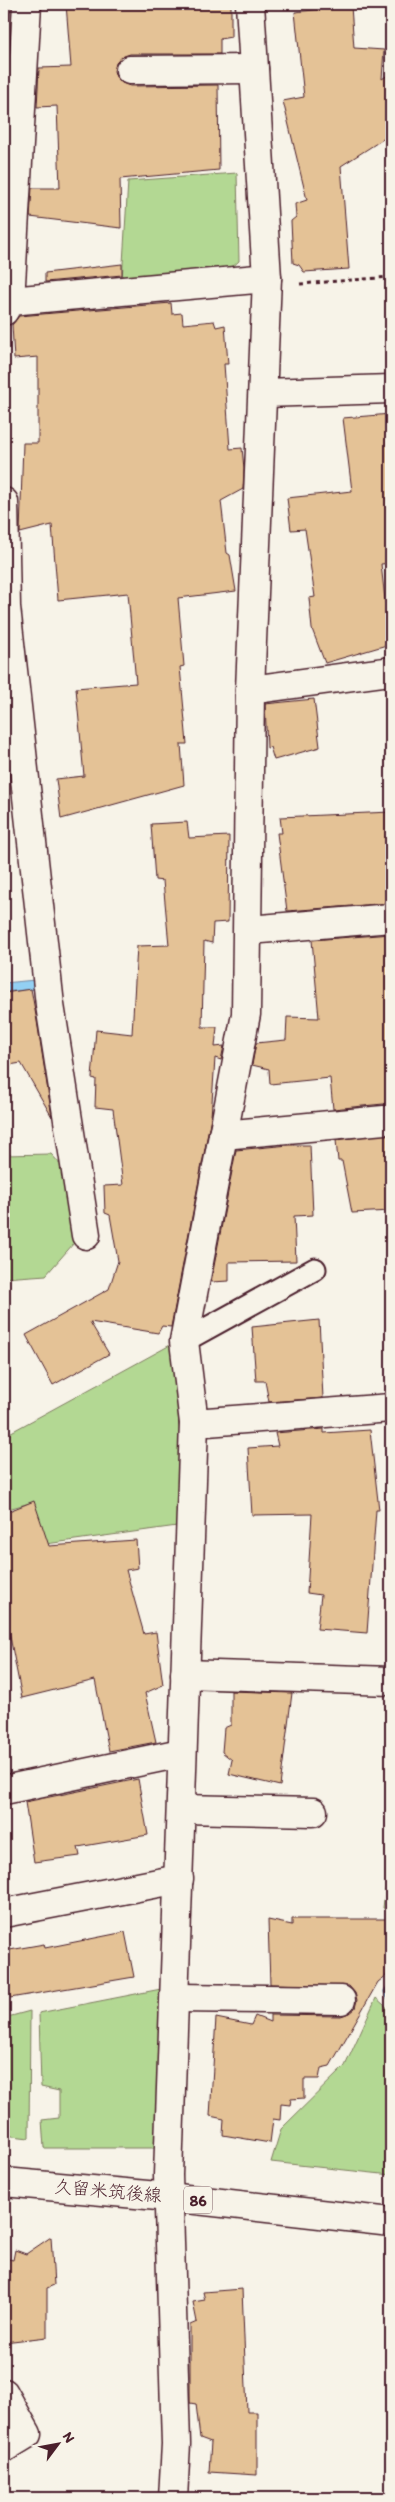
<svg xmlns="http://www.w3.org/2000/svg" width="395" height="2502" viewBox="0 0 395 2502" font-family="Itim,'Klee One',sans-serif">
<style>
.built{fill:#f1e4cf}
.green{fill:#b3d893;stroke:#7e7c5f}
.water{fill:#93d0f3;stroke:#7689a3}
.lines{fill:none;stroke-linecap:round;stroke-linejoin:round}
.stream{stroke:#7689a3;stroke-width:11}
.building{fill:#e4c296;stroke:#4a1f2b}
.lane-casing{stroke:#4a1f2b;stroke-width:25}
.street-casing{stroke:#4a1f2b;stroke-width:31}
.primary-casing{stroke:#4a1f2b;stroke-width:31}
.path{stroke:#4a1f2b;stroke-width:3;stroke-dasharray:4 4;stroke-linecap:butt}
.lane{stroke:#f7f3e8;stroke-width:21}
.street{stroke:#f7f3e8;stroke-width:28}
.primary{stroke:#f7f3e8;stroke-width:28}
.labels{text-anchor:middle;stroke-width:4;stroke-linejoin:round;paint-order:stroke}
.shield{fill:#f7f3e8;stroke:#7e5f64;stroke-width:1}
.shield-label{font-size:16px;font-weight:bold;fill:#4a1f2b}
.street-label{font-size:18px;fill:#4a1f2b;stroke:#f7f3e8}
</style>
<rect width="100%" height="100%" fill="#f7f3e8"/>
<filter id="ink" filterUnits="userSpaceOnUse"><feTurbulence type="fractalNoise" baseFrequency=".02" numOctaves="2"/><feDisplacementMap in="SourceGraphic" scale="10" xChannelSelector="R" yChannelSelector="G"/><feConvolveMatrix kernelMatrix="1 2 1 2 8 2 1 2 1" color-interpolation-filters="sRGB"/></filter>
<g filter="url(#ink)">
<polygon class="built" points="4,4 20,4 15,116 4,118"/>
<g class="green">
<polygon points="237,173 239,261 227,272 122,280 128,181"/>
<polygon points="51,1154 64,1168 74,1243 46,1275 4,1278 4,1155"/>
<polygon points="174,1343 180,1443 177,1526 46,1544 30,1503 4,1510 4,1436"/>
<polygon points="391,1842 391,1909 383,1908"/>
<polygon points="161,1989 159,2148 44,2148 42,2120 59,2118 59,2091 41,2087 39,2013"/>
<polygon points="376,1998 391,2011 391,2175 271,2162 281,2129 345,2066"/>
<polygon points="30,2011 29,2138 4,2135 4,2018"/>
</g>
<polygon class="water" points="35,980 36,989 4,992 4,983"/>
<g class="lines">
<polyline class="stream" points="391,1990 389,1992 391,1995"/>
</g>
<g class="building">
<polygon points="66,4 231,4 231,37 220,39 220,54 130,54 122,57 116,63 114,71 116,77 122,83 130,86 218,85 219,170 120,179 121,228 30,217 32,188 60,188 57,106 37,107 39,68 71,67"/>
<polygon points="351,6 354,48 384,50 382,79 391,73 391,134 341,166 349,269 304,272 299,265 293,263 291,221 296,217 295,204 307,200 283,101 304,97 295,12"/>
<polygon points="4,70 8,70 4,110"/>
<polygon points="122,264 122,275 45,282 45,273"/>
<polygon points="171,303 172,314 182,313 183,324 214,321 216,327 225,325 228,364 224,364 230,449 242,448 244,469 243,489 221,501 227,553 230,555 236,591 178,598 184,666 180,667 187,744 181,744 184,785 61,819 56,779 84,776 76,688 136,683 128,593 58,600 52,525 20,533 23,443 38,443 38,357 14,359 12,325 19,316"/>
<polygon points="391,414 391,563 381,564 390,644 325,663 312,629 309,598 315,597 305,529 291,530 287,498 352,491 343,418"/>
<polygon points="314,699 320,747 274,760 270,747 267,748 265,704"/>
<polygon points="391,812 391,903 287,911 277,833 282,833 280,817"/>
<polygon points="187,822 189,838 229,836 228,922 213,923 212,943 204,941 202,1027 217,1027 215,1047 224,1046 221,1060 215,1058 211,1117 171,1327 162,1326 158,1333 90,1322 109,1354 53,1385 26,1335 109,1289 118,1261 110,1215 105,1213 104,1186 123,1185 113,1109 95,1107 96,1079 92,1078 96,1030 132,1034 137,946 169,945 163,881 155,880 151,824"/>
<polygon points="391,934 391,1106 383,1104 333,1109 330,1078 270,1084 269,1069 252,1065 256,1043 286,1040 287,1017 319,1018 312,940"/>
<polygon points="31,989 37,1021 52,1117 21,1063 4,1066 4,993"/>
<polygon points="391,1133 391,1211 352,1213 342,1161 338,1161 336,1140"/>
<polygon points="289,1145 310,1145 313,1215 294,1216 296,1261 229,1262 229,1281 211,1282 236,1150"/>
<polygon points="319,1320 323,1398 269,1402 265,1381 256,1381 252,1327"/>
<polygon points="324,1429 324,1433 370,1430 379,1510 376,1510 367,1633 317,1629 321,1595 307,1593 312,1514 252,1515 248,1448 278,1446 275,1433"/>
<polygon points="34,1501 49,1546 136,1540 138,1568 126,1570 144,1634 156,1632 163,1685 145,1693 156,1742 109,1751 95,1680 22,1698 4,1606 4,1513"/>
<polygon points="231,1691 292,1693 280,1786 229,1774 232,1760 222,1752 224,1728 231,1725"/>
<polygon points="138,1779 148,1835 78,1847 80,1856 34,1862 25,1802"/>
<polygon points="292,1919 391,1919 391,1972 378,1982 330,2066 321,2068 319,2079 304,2079 304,2098 291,2099 290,2105 281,2104 280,2120 273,2119 270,2143 223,2135 224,2119 210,2116 216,2018 251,2025 255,2016 270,2022 270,2015 341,2016 349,2013 355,2008 357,2000 355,1993 349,1986 270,1984 268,1920 292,1925"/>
<polygon points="125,1932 134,1977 10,1998 4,1951 44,1944 45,1948"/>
<polygon points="51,2237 54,2285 47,2288 47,2337 4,2342 4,2258 13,2260 15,2250 26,2254"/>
<polygon points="242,2289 247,2412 257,2412 257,2475 209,2472 211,2442 200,2438 196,2404 190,2403 190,2325 197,2322 193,2302 205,2300 203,2292"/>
</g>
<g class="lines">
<defs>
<polyline id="lane" points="184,1341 315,1269"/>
<g id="street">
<polyline points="130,70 254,69"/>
<polyline points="10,301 27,4"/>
<polyline points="4,311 10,301 267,278"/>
<polyline points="264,393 391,389"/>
<polyline points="4,502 6,607 50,1005 86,1235"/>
<polyline points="250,690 391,671"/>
<polyline points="249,930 391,918"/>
<polyline points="223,1135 384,1120"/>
<polyline points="194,1423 391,1408"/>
<polyline points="185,1674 391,1681"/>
<polyline points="4,1790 181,1753"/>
<polyline points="182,1809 313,1812"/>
<polyline points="4,1913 179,1879"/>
<polyline points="176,1998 341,2000"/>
<polyline points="4,2393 27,2434 4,2448"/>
<polyline points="173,2498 176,2444 168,2175 194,1423 184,1341 246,1014 250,690 267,278 250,4"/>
</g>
<polyline id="primary" points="4,2182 169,2197 391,2222"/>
</defs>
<use href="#lane" class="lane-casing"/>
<use href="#street" class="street-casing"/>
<use href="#primary" class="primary-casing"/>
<polyline class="path" points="300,284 391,277"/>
<use href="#lane" class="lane"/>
<use href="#street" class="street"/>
<use href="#primary" class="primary"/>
</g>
</g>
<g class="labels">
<rect class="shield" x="184" y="2186.5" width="28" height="27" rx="4"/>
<g class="shield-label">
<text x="198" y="2206">86</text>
</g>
<g class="street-label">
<text transform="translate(108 2191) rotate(5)" y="6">久留米筑後線</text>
</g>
</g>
<rect width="395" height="2502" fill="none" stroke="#f7f3e8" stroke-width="20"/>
<rect x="10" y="10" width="375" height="2482" fill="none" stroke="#4a1f2b" stroke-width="2" filter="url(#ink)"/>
<g transform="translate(58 2444) rotate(58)" stroke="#f7f3e8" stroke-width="4" paint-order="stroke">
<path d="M0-4L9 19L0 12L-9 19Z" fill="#4a1f2b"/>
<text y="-8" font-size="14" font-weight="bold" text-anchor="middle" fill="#4a1f2b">N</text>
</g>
</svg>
